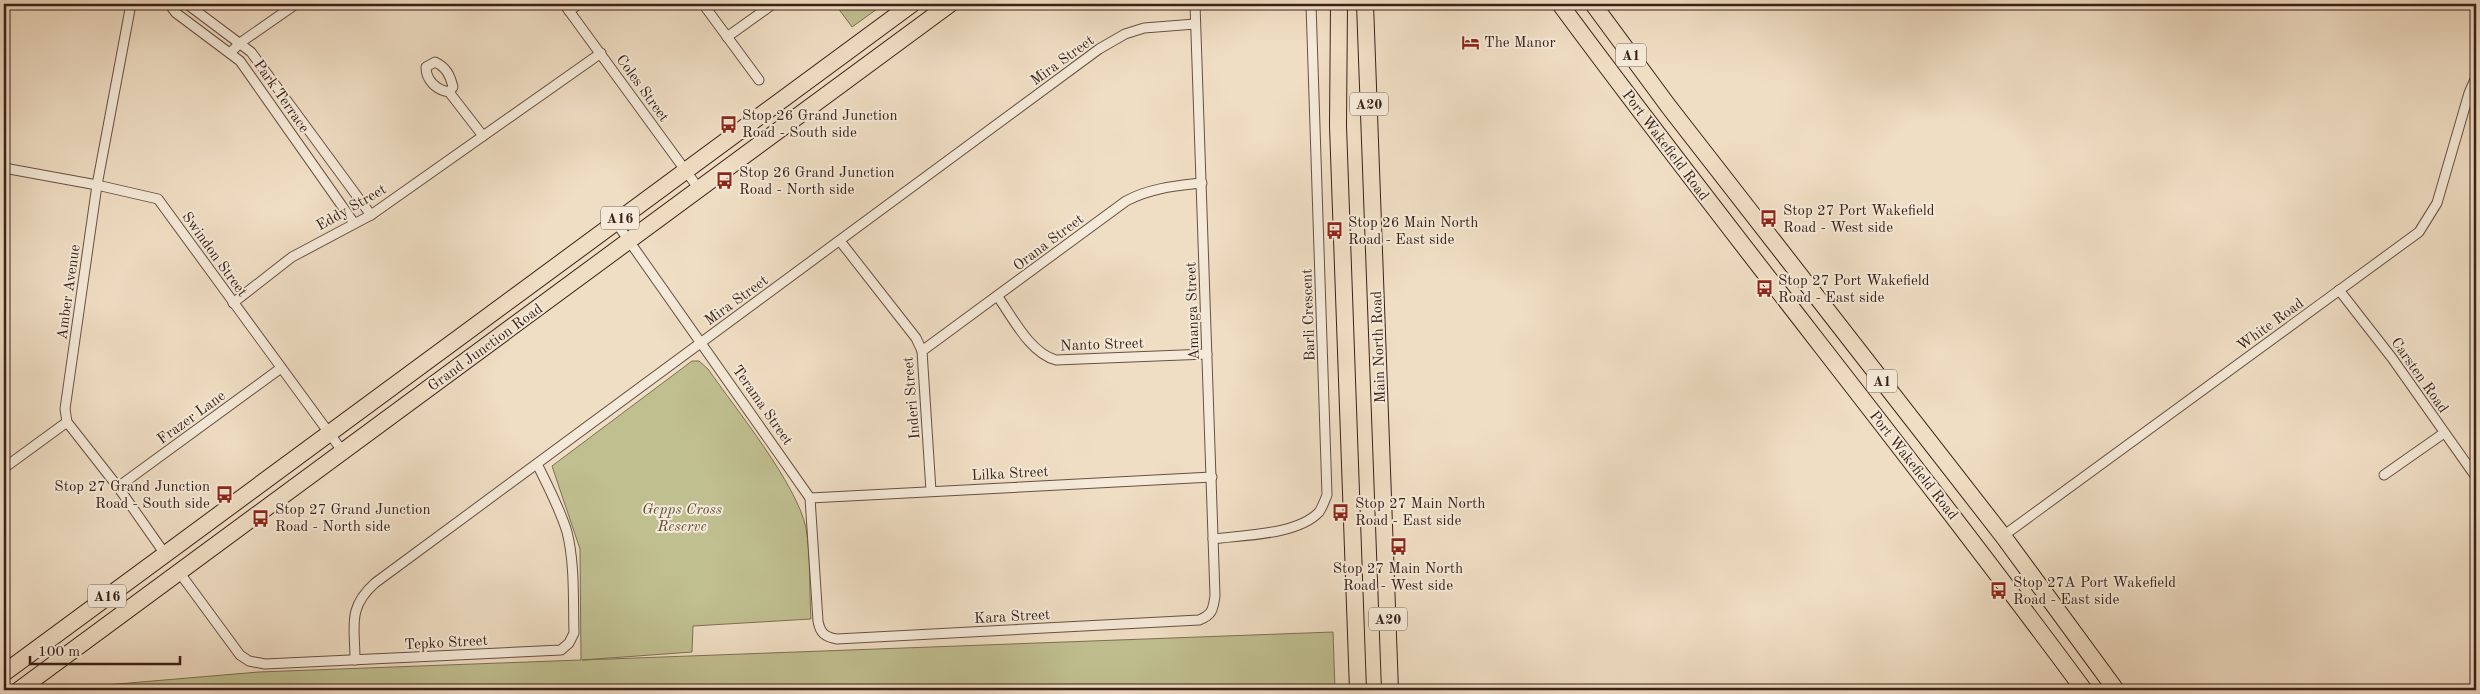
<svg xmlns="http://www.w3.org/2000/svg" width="2480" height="694" viewBox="0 0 2480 694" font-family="'Old Standard TT',serif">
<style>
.green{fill:#c0bf90;stroke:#7d7054}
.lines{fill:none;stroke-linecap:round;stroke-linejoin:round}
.street-casing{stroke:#685043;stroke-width:11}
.highway-casing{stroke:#3a2118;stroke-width:18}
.street{stroke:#f5ead9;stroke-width:9}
.highway{stroke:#f0dec4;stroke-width:16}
.labels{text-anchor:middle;stroke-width:4;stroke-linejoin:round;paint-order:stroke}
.shield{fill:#f5ead9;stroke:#725d52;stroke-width:1}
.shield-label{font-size:14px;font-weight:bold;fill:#3a2118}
.poi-label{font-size:15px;fill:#3a2118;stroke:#f5ead9;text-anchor:start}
.street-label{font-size:15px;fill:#3a2118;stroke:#f5ead9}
.park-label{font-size:15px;font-style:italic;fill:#5c4836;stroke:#f5ead9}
</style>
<rect width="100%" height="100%" fill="#f0dec4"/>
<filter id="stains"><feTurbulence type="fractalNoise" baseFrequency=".004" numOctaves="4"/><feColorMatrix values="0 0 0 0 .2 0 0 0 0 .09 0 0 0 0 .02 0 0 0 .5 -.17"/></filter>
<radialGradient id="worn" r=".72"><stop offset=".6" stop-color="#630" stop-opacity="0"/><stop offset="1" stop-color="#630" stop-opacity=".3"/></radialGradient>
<g class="green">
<polygon points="835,4 884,4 852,27"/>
<path d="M692,361H699L708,369C735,408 797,484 806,528C811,557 809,589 811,619L693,626L692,652L582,660L1333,632L1335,690H46L259,672L581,660L580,549L552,466Z"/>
</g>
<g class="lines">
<defs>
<g id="street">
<polyline points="131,4 97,185 65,409 67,422 118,487 165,554"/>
<polyline points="169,4 176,13 240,61 354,223"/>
<polyline points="187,4 251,52 371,215"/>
<polyline points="564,4 699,189"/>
<polyline points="703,4 759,80"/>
<polyline points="569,11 579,4"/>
<polyline points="727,37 773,4"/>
<polyline points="230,53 240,43 296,4"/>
<path d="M449,92L453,87C450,75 446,67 435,62L426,67C426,80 436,90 449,92L483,136"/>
<polyline points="4,168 97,185 158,199 343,452"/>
<path d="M615,221L810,498L818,621C820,633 825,637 837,639L1199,620C1212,615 1213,610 1215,596L1195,4"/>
<polyline points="840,241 916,338 922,351 931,491"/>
<polyline points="2339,290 2392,358 2476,477"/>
<path d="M998,297C1013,318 1030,353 1056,360L1207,354"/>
<polyline points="233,303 292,257 371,215 601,53"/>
<path d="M922,351L1126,201C1150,188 1175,186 1202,183"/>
<polyline points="4,468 67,422"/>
<polyline points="2384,475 2444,433"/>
<polyline points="118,487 281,368"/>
<polyline points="810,498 1212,477"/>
<polyline points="2003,536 2419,232 2437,203 2469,93 2476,77"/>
<path d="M1213,539C1242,535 1298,535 1319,512C1322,508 1325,500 1327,495L1311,4"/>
<path d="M179,572L240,655L249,661L265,664L561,650L569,643L574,633C573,601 575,564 567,532C560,509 548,486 537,464"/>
<path d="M355,660C355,626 347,608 375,583L1099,49L1125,34L1144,28L1195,24"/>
</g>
<g id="highway">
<polyline points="1339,4 1338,126 1358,690"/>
<polyline points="1365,4 1390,690"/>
<path d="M1560,4C1731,236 1913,458 2084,690"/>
<polyline points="1593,4 1669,107 2003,536 2116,690"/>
<polyline points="4,673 912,4"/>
<polyline points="19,690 950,4"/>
</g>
</defs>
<use href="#street" class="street-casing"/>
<use href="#highway" class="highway-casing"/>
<use href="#street" class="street"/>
<use href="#highway" class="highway"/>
</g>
<defs>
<symbol id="hotel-bare" viewBox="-9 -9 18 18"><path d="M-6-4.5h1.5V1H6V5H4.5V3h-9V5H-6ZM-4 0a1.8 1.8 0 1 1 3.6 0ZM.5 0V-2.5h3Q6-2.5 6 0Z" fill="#8f2418" stroke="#f5ead9" stroke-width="2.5" paint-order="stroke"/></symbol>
<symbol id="bus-bare" viewBox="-9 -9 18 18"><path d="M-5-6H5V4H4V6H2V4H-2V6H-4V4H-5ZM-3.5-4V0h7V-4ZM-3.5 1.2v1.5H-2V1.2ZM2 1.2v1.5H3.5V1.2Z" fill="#8f2418" stroke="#f5ead9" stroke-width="2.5" paint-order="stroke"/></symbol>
</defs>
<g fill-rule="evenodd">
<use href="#hotel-bare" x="1458" y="30" width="25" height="25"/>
<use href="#bus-bare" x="716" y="112" width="25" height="25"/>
<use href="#bus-bare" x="712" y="168" width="25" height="25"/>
<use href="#bus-bare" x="1756" y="206" width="25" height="25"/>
<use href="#bus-bare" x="1322" y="218" width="25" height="25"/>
<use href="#bus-bare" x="1752" y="276" width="25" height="25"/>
<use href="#bus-bare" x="212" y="482" width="25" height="25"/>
<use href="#bus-bare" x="1328" y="500" width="25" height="25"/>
<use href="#bus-bare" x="248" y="506" width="25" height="25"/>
<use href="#bus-bare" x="1386" y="534" width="25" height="25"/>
<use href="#bus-bare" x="1986" y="578" width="25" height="25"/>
</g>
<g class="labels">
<g class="shield">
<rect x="1616" y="43.5" width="30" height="23" rx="4"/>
<rect x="1350" y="92.5" width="38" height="23" rx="4"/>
<rect x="601" y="206.5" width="38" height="23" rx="4"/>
<rect x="1867" y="369.5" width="30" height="23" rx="4"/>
<rect x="88" y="584.5" width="38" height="23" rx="4"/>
<rect x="1369" y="607.5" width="38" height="23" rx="4"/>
</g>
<g class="shield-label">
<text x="1631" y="60">A1</text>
<text x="1369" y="109">A20</text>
<text x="620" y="223">A16</text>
<text x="1882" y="386">A1</text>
<text x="107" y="601">A16</text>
<text x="1388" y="624">A20</text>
</g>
<g class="poi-label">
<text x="1484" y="47">The Manor</text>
<text x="742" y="120">Stop 26 Grand Junction<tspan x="742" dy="17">Road - South side</tspan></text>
<text x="739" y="177">Stop 26 Grand Junction<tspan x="739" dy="17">Road - North side</tspan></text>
<text x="1783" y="215">Stop 27 Port Wakefield<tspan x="1783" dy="17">Road - West side</tspan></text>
<text x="1348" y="227">Stop 26 Main North<tspan x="1348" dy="17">Road - East side</tspan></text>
<text x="1778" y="285">Stop 27 Port Wakefield<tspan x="1778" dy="17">Road - East side</tspan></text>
<text x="210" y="491" text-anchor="end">Stop 27 Grand Junction<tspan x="210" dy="17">Road - South side</tspan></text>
<text x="1355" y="508">Stop 27 Main North<tspan x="1355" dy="17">Road - East side</tspan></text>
<text x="275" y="514">Stop 27 Grand Junction<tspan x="275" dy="17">Road - North side</tspan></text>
<text x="1398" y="573" text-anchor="middle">Stop 27 Main North<tspan x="1398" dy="17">Road - West side</tspan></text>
<text x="2013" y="587">Stop 27A Port Wakefield<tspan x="2013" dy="17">Road - East side</tspan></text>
</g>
<g class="street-label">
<text transform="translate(1062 60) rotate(-36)" y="5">Mira Street</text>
<text transform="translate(643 88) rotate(54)" y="5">Coles Street</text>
<text transform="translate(282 96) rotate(55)" y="5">Park Terrace</text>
<text transform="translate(1666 145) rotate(53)" y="5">Port Wakefield Road</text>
<text transform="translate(351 207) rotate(-30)" y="5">Eddy Street</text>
<text transform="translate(1048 242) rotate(-37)" y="5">Orana Street</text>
<text transform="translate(215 254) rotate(54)" y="5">Swindon Street</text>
<text transform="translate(68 292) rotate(-82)" y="5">Amber Avenue</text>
<text transform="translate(736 300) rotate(-36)" y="5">Mira Street</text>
<text transform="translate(1192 311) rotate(-92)" y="5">Amanga Street</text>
<text transform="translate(1308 315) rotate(-92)" y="5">Barli Crescent</text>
<text transform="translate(2270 324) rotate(-36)" y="5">White Road</text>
<text transform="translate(1102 344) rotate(-2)" y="5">Nanto Street</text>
<text transform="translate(485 347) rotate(-36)" y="5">Grand Junction Road</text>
<text transform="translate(1378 347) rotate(-92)" y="5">Main North Road</text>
<text transform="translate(2420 375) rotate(55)" y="5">Carsten Road</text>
<text transform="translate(911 398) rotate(-95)" y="5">Inderi Street</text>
<text transform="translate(763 405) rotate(55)" y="5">Terama Street</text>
<text transform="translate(191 417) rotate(-36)" y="5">Frazer Lane</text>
<text transform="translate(1914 465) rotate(52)" y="5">Port Wakefield Road</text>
<text transform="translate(1010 473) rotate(-3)" y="5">Lilka Street</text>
<text transform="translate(1012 616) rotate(-3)" y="5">Kara Street</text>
<text transform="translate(446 642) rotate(-3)" y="5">Tepko Street</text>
</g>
<g class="park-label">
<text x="682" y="514">Gepps Cross<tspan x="682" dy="17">Reserve</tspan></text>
</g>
</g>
<rect width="2480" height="694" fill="none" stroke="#f0dec4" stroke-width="20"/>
<rect x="5" y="5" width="2470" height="684" fill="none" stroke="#3a2118" stroke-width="2.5"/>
<rect x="10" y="10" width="2460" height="674" fill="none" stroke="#3a2118"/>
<path d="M30 656v8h150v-8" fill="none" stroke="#3a2118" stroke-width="2.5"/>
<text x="38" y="656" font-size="15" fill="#3a2118" stroke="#f5ead9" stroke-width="4" paint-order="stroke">100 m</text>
<rect width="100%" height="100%" filter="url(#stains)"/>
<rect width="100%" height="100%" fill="url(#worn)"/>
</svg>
